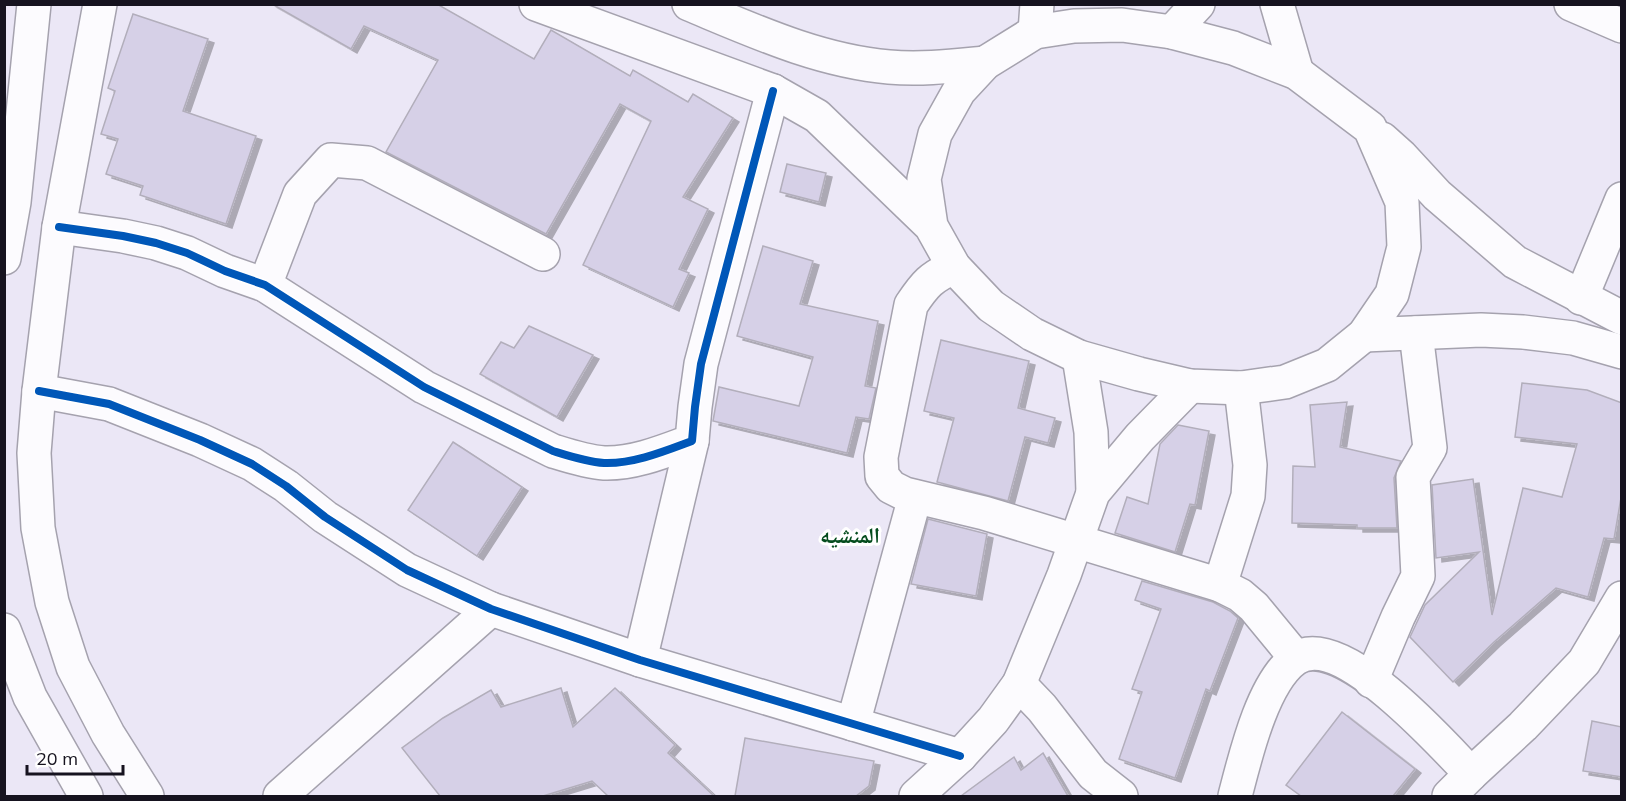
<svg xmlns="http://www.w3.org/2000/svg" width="1626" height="801" viewBox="0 0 1626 801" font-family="Mulish,'Noto Naskh Arabic',sans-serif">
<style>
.building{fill:#d6d0e7;stroke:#b2aebb;stroke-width:1.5;filter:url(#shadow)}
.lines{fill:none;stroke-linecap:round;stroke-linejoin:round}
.minor-casing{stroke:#a5a2ae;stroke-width:36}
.major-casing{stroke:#a5a2ae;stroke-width:36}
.minor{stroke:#fcfbfe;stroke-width:33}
.major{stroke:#fcfbfe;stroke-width:33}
.cycleway-casing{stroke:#fff;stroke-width:11}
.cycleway{stroke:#0057b8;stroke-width:8}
.labels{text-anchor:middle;stroke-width:6;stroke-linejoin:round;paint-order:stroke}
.district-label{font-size:22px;font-weight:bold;fill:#044c1d;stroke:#fff}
</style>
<defs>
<filter id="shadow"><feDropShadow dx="6" dy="4" stdDeviation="0" flood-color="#0004"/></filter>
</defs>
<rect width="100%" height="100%" fill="#ebe7f6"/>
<g class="building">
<polygon points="272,4 437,4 534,59 551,30 630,76 633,70 688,102 693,94 733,118 683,197 708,209 679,269 689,273 673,307 583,265 651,121 620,104 546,234 386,152 438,60 364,26 351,49"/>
<polygon points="133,14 208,39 183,111 256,136 226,224 140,195 143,186 106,174 118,139 101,134 115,91 108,88"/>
<polygon points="787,164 826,173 819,202 780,192"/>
<polygon points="763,246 813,261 800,304 878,321 865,386 876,388 869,419 856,417 847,453 713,421 719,387 799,406 813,357 737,336"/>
<polygon points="529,326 593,355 557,417 480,374 501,342 514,348"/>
<polygon points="941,340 1029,361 1018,408 1055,418 1048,443 1025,437 1008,501 937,482 954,418 924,411"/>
<polygon points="1522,383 1587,390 1622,403 1622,492 1614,539 1604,538 1588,597 1556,588 1494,642 1453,682 1410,637 1425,605 1479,552 1436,558 1432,485 1473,479 1492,615 1523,488 1562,497 1577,444 1515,437"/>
<polygon points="1347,402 1340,447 1401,461 1394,478 1397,528 1357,528 1357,525 1292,523 1293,466 1315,467 1310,405"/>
<polygon points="1178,425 1209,431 1195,505 1190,504 1175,552 1115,533 1127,497 1148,504 1160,444"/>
<polygon points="453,442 522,487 477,556 408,510"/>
<polygon points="928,519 987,534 976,596 911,584"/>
<polygon points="1142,581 1213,602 1230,611 1238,618 1210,691 1206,689 1175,778 1119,759 1142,692 1132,689 1161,609 1135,600"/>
<polygon points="561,688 573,727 615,688 675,745 668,753 714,796 608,796 592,781 543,796 440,796 402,748 443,718 491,690 501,707"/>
<polygon points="1342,712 1415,769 1393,796 1301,796 1286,785"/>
<polygon points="1592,721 1622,727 1622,777 1583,771"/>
<polygon points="745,738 874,761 869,786 856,796 735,796"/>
<polygon points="1043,753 1068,796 961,796 1014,757 1021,770"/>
</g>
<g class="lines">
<defs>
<g id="minor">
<polyline points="1277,4 1297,73"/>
<polyline points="1571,4 1622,26"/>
<polyline points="1035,32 1037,4"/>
<polyline points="1172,32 1198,4"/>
<path d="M59,227L123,236L156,243L187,253L225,271L265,285L424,387L553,451C569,456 587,462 604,463C634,464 665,451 692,441L695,407L701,364L773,91"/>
<path d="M954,267C931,277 925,284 911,305L881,457L882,476L891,487L905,494L984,513L1220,585L1240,595L1254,607L1296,658"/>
<polyline points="265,285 300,194 331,160 367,163 543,254"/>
<polyline points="1581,298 1622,199"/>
<polyline points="1079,357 1091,432 1093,493"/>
<polyline points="39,391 109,404 200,440 252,464 286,486 325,517 407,570 491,609 640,660 960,756"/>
<polyline points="1220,585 1248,496 1250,465 1241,388"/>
<polyline points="640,660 692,441"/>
<polyline points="1371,681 1398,617 1418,576 1413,477 1430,448 1416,333"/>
<polyline points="1019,684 1042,708 1093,774 1121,796"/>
<polyline points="853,724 915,497"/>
<polyline points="280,796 491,609"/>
<polyline points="916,796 960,756 993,720 1019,684 1064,575 1093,493 1140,437 1190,386"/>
<path d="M1235,796C1245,758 1262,683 1295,659C1340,628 1442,744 1471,774"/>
<polyline points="1449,796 1471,774 1523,726 1584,662 1622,598"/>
</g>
<g id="major">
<polyline points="100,4 59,227 39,391 34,453 38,528 52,602 73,667 108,734 147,796"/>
<polyline points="536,4 773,91 817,116 931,226 954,267 991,306 1032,334 1079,357 1139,374 1190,386 1241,388 1285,382 1327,365 1364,335 1392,294 1404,247 1402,202 1370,128 1297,73 1233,48 1172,32 1122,25 1074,26 1035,32 985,63 959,91 935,134 924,179 931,226"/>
<path d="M689,4C754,31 819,61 889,67C921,70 954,66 985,63"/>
<polyline points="1382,139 1401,156 1437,195 1515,262 1622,318"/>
<polyline points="4,258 14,202 34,4"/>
<polyline points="1364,335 1481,330 1523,332 1573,338 1622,352"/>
<polyline points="4,630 30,697 86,796"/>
</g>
</defs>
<use href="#minor" class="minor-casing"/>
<use href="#major" class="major-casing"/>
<use href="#minor" class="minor"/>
<use href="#major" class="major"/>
<defs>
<g id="cycleway">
<path d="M59,227L123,236L156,243L187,253L225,271L265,285L424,387L553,451C569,456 587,462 604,463C634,464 665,451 692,441L695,407L701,364L773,91"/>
<polyline points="39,391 109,404 200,440 252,464 286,486 325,517 407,570 491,609 640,660 960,756"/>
</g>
</defs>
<use href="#cycleway" class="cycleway-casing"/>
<use href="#cycleway" class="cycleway"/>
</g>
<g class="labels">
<g class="district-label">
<text x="850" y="543">المنشيه</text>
</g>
</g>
<rect width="1626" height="801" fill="none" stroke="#16131f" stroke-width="12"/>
<path d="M27 765v9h96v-9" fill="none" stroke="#16131f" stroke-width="3"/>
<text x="36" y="765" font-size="18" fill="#16131f" stroke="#ffffff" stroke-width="4.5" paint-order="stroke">20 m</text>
</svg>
